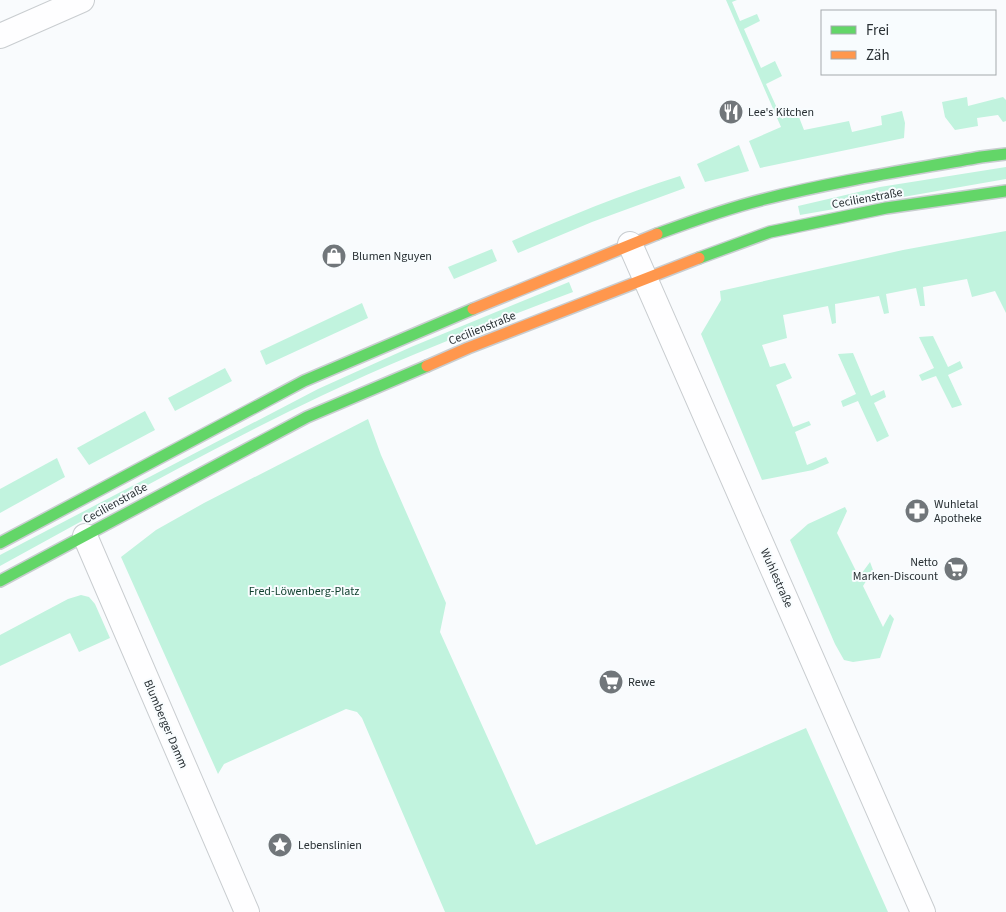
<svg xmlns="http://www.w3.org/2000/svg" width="1006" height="912" viewBox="0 0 1006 912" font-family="'Source Sans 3',sans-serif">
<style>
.green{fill:#c1f3de}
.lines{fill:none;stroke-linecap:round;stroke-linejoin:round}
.street-casing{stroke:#c9cdd0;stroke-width:26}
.fast-casing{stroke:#c9cdd0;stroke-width:14}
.slow-casing{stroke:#c9cdd0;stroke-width:14}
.street{stroke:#fefeff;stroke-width:24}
.fast{stroke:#63d668;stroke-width:11}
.slow{stroke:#ff974d;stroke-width:11}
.labels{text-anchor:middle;stroke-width:4;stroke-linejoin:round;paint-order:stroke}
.poi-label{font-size:12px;fill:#282f33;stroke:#f8fcfe;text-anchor:start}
.street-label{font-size:12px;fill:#282f33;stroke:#f8fcfe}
.park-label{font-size:12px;fill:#0f3f2d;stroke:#f8fcfe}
</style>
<rect width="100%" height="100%" fill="#f9fbfd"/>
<g class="green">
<polygon points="726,0 737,0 732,2 740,21 757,14 760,21 744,29 761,68 775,61 782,76 766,84 782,119 797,112 804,130 849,121 852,132 882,125 881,116 902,111 905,123 904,138 760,168 749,141 781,127"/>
<polygon points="967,97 968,106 1003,97 1006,100 1006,121 1003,122 998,115 977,118 978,126 955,130 945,117 942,102"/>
<polygon points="739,145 749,171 705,182 697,164"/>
<polygon points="1006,167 1006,179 800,215 798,206 880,187"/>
<path d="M680,176L685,188L592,222L518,253L512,241C567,217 622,194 680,176Z"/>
<polygon points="1006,231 1006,313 995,291 972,297 967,279 923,287 925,306 920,306 916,288 886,294 889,313 884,314 879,296 835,304 836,323 832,324 828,306 783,315 787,338 762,345 770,367 785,363 792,378 776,385 793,427 809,421 811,425 795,432 807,465 826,457 829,463 813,470 762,480 701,334 721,300 720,291 903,250"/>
<polygon points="492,249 497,261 454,279 448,267"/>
<path d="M569,282L573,292C488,324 403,357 321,396C212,448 106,508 0,566V555L318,389L411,347Z"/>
<polygon points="362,303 368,318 266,365 260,351"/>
<polygon points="933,336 948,367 960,361 963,368 948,375 962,405 952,408 936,376 922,381 919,375 934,368 919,337"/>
<polygon points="853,353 871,396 884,390 886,397 874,403 889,436 877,442 858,401 843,407 841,401 856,394 838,354"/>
<polygon points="225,368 232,381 175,411 168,398"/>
<polygon points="145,411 155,430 89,465 77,448"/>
<polygon points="368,419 381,455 446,603 440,632 536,845 806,728 888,912 445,912 362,718 357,712 346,709 224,764 218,774 121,557 156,530 204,503"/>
<polygon points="57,458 65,477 0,513 0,489"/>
<polygon points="845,507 847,511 837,533 859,577 870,562 873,570 863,586 883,627 890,614 894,619 880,658 853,662 844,660 835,644 790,540 808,524"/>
<polygon points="81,595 89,597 95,604 110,638 79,652 70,633 0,666 0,635 68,599"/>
</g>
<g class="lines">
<defs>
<g id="street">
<polyline points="0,36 82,0"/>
<polyline points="630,244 923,912"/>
<polyline points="85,536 247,912"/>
</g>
<g id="fast">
<path d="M657,234C692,221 728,208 765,199C836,181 909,170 981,157L1006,154"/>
<polyline points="699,258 770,232 886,208 1006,191"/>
<polyline points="0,543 304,381 473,309"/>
<polyline points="0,581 307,417 427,366"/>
</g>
<g id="slow">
<polyline points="473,309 657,234"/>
<polyline points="427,366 468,348 699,258"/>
</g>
</defs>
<use href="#street" class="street-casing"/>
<use href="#fast" class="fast-casing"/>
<use href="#slow" class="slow-casing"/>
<use href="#street" class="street"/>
<use href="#fast" class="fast"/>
<use href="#slow" class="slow"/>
</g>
<defs>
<symbol id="restaurant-disc" viewBox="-11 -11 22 22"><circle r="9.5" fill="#71767a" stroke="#f8fcfe"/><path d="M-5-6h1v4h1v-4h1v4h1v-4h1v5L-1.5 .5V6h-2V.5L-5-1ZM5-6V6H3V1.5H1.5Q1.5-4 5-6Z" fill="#fff"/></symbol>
<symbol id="shop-disc" viewBox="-11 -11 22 22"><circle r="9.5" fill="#71767a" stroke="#f8fcfe"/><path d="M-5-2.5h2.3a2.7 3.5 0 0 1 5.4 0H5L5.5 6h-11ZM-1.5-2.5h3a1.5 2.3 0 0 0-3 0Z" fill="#fff"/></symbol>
<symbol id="pharmacy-disc" viewBox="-11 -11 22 22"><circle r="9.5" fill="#71767a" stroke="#f8fcfe"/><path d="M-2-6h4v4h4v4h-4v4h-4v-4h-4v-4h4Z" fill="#fff"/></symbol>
<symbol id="supermarket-disc" viewBox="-11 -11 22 22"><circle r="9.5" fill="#71767a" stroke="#f8fcfe"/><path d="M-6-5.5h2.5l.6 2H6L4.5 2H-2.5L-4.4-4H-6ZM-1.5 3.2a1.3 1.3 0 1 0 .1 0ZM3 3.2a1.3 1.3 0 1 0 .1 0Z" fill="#fff"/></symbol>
<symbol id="sight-disc" viewBox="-11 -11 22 22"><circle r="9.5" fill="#71767a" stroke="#f8fcfe"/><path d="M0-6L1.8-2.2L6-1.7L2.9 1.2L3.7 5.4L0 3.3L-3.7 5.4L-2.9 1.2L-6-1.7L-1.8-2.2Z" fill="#fff"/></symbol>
</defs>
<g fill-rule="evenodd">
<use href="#restaurant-disc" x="717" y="98" width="28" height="28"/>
<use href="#shop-disc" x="320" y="242" width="28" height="28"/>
<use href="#pharmacy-disc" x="903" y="497" width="28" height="28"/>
<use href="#supermarket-disc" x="942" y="555" width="28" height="28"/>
<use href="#supermarket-disc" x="597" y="668" width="28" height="28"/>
<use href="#sight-disc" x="266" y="831" width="28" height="28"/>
</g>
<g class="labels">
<g class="poi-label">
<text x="748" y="116">Lee's Kitchen</text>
<text x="352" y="260">Blumen Nguyen</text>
<text x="934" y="508">Wuhletal<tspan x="934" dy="14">Apotheke</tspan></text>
<text x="938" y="566" text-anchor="end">Netto<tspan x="938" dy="14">Marken-Discount</tspan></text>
<text x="628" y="686">Rewe</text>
<text x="298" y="849">Lebenslinien</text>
</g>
<g class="street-label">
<text transform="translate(867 198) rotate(-10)" y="4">Cecilienstraße</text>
<text transform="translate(482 328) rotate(-22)" y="4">Cecilienstraße</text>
<text transform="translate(115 503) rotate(-29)" y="4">Cecilienstraße</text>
<text transform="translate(777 578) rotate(66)" y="4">Wuhlestraße</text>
<text transform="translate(166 724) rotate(67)" y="4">Blumberger Damm</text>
</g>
<g class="park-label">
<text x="304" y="595">Fred-Löwenberg-Platz</text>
</g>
</g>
<rect x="821" y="10" width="175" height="65" fill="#f8fcfe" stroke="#a5aaad"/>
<rect x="831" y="26" width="25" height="8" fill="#63d668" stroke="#a5aaad"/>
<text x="866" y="35" font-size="15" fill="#282f33">Frei</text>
<rect x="831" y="51" width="25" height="8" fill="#ff974d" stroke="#a5aaad"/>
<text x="866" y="60" font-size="15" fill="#282f33">Zäh</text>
</svg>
